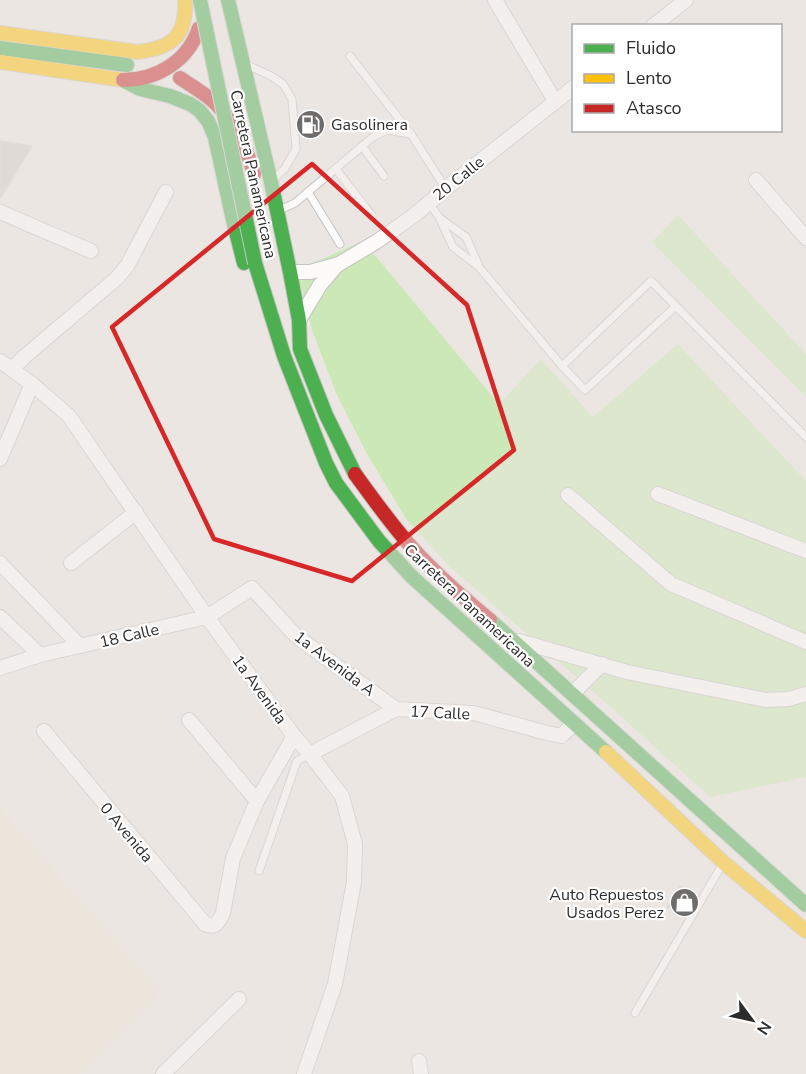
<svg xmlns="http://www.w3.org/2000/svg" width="806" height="1074" viewBox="0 0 806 1074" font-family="'Nunito Sans',sans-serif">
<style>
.education{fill:#eee5d5}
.green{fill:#cce8b7}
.building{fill:#d0ccc8;stroke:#d6d2cd;stroke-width:1.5}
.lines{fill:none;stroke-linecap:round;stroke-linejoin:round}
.lane-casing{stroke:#c4c2c3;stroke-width:9}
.street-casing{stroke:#c4c2c3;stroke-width:16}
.fast-casing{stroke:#c6c4c2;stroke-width:16}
.slow-casing{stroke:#c6c4c2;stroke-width:16}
.jam-casing{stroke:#c6c4c2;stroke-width:16}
.lane{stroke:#fcfbfa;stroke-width:7}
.street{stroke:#fcfbfa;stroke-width:14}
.fast{stroke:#4caf50;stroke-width:14}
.slow{stroke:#ffc107;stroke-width:14}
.jam{stroke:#c62828;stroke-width:14}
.fast-bridge-casing{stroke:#c6c4c2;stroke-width:16;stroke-linecap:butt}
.fast-bridge{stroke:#4caf50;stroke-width:14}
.marked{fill:none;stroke:#d62828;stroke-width:4.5;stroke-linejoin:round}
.labels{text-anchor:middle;stroke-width:4.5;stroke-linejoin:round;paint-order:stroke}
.poi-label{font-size:16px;fill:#2c2c2c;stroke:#fff;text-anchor:start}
.street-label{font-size:16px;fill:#2c2c2c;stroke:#fff}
</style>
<rect width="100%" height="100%" fill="#ebe6e1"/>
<polygon class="education" points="0,808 160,992 80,1074 0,1074"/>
<g class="green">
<polygon points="678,215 806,354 806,397 652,242"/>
<polygon points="363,241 499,404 541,359 593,417 678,344 806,481 806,777 710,797 615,711 449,566 407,520 367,454 337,395 312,330 297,270"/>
</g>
<g class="building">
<polygon points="0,141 32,146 1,197 0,196"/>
<polygon points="680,886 702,899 689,920 667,907"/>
</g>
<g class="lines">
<defs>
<g id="lane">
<polyline points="350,56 411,134"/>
<polyline points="249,66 271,76 283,84 292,99 296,149 285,168 275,178"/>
<polyline points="362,146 384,176"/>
<polyline points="336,169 372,216"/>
<polyline points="308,192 340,244"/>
<polyline points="429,203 439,217 453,247 479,267 562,366 585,390 676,306"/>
<polyline points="282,209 295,203 373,137 387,130 411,134 446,189"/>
<polyline points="441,219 466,237 478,264"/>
<polyline points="562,366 651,281 806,437"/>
<polyline points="259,871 297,761 310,754"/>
<polyline points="635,1013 722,865"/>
</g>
<g id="street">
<polyline points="495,0 555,101"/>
<polyline points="653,26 686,0"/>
<polyline points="756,180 806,238"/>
<polyline points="0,212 91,251"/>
<polyline points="290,272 310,272 339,264 376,242 412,217 460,177 574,87"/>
<polyline points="300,318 320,285 337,265"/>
<polyline points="0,361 32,384 69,416 207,617 294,736 310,754 342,796 355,844 354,882 335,984 304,1074"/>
<polyline points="12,369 24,357 117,278 127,266 166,192"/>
<polyline points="0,459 32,384"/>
<polyline points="658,494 806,551"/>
<polyline points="568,495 671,584 806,642"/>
<polyline points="0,563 80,646"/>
<polyline points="71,563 136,512"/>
<polyline points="0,617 40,655"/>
<polyline points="519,641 627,672 766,700 788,699 806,694"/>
<polyline points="0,668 40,655 207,617 252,588 296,636 396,709"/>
<polyline points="572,694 602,664"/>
<polyline points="189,720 257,801"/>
<path d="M44,731L205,924C215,929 219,922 223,913L233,858L257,801L294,736"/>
<polyline points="310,754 396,709 474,713 543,732 561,736 574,724"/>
<polyline points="419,1061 421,1074"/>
<polyline points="163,1074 239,999"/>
</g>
<g id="fast">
<polyline points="228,0 271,182 290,272 299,320 300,349 326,415 355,474"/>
<polyline points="0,48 127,65"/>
<polyline points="123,80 140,89 170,96 190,104 199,110 208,121 215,137 233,220 244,263"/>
<polyline points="255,263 284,356 326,463 336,483 379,541 411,576 606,752"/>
<polyline points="490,620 806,905"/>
</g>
<g id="slow">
<path d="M0,33L138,52C172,48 187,36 185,0"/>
<polyline points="0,62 123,80"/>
<polyline points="606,752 724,863 806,931"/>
</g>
<g id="jam">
<path d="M180,78C189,84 199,90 208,97C233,117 246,144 254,174"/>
<path d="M123,80C157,80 188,61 199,28"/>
<path d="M355,474C374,500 393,527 415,551C438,576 464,598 490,620"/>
</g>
</defs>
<use href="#lane" class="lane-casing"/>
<use href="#street" class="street-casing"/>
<use href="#fast" class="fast-casing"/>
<use href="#slow" class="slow-casing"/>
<use href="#jam" class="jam-casing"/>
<use href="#lane" class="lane"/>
<use href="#street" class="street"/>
<use href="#fast" class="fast"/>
<use href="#slow" class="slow"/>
<use href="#jam" class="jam"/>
<defs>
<polyline id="fast-bridge" points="200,0 255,263"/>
</defs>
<use href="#fast-bridge" class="fast-bridge-casing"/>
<use href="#fast-bridge" class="fast-bridge"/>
</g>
<path d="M0 0H806V1074H0ZM312,164L467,305L514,450L352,581L214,539L112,327Z" fill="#ebe6e1" fill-opacity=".55" fill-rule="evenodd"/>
<path class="marked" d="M312,164L467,305L514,450L352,581L214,539L112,327Z"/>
<defs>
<symbol id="fuel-disc" viewBox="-11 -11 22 22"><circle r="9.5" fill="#6f6d6b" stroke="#fff"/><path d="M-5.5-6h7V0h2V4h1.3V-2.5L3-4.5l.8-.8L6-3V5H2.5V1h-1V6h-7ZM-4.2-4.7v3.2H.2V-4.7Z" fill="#fff"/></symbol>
<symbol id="shop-disc" viewBox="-11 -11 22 22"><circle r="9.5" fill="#6f6d6b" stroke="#fff"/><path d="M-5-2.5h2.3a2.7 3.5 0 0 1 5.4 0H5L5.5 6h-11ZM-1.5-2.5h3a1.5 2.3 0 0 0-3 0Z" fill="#fff"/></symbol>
</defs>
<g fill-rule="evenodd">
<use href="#fuel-disc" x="294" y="108" width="33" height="33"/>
<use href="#shop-disc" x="668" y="886" width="33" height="33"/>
</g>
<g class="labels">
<g class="poi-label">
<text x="331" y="130">Gasolinera</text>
<text x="664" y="900" text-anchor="end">Auto Repuestos<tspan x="664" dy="18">Usados Perez</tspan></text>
</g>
<g class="street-label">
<text transform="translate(254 174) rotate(78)" y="6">Carretera Panamericana</text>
<text transform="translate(458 178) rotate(-39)" y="6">20 Calle</text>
<text transform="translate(470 605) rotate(43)" y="6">Carretera Panamericana</text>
<text transform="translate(129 635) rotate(-13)" y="6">18 Calle</text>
<text transform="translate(335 663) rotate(37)" y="6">1a Avenida A</text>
<text transform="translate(260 689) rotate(54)" y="6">1a Avenida</text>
<text transform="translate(440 712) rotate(3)" y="6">17 Calle</text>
<text transform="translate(127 832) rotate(50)" y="6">0 Avenida</text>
</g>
</g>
<rect x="572" y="24" width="210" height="108" fill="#ffffff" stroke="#ababab" stroke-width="1.5"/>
<rect x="584" y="44" width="30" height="9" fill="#4caf50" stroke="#ababab" stroke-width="1.5"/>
<text x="626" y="54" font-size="18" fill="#2c2c2c">Fluido</text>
<rect x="584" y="74" width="30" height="9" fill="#ffc107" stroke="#ababab" stroke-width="1.5"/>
<text x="626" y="84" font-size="18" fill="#2c2c2c">Lento</text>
<rect x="584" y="104" width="30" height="9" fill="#c62828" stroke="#ababab" stroke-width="1.5"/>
<text x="626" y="114" font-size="18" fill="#2c2c2c">Atasco</text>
<g transform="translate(752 1020) rotate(123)" stroke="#ffffff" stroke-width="4.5" paint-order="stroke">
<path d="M0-4.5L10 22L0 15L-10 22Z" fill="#2c2c2c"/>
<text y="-9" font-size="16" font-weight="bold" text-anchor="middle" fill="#2c2c2c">N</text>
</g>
</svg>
